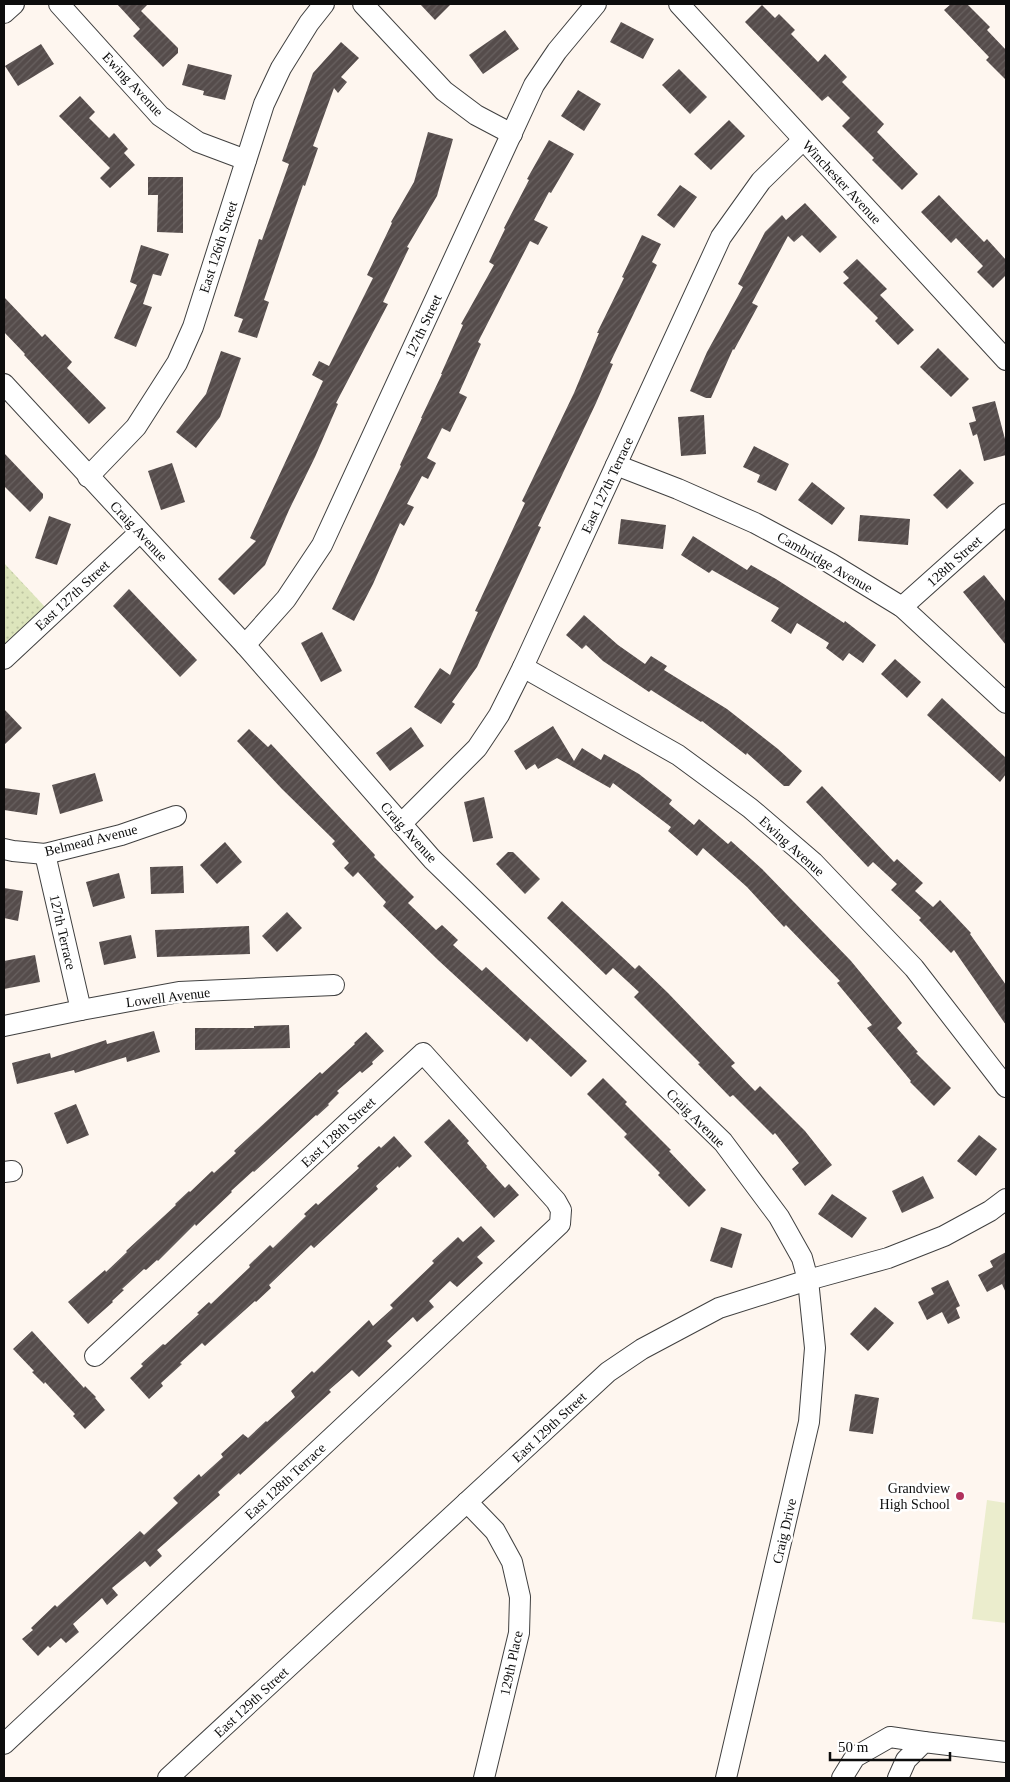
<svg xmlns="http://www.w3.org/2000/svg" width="1010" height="1782" viewBox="0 0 1010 1782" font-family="'Times New Roman',serif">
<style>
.grass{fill:url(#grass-dots)}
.pitch{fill:#ebedcd}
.building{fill:url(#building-hatch)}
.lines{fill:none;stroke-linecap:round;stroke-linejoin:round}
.minor-casing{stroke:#404040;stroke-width:22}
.minor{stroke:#fff;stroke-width:20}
.poi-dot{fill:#b1325d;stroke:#fff;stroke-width:2}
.labels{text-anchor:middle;stroke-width:5;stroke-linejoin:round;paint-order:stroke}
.street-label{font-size:14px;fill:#0d0d0d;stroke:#fff}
.poi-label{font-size:14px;fill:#0d0d0d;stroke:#fff;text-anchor:end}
</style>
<defs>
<pattern id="grass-dots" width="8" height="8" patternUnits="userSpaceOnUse" patternTransform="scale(1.25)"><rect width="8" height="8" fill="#dde5bc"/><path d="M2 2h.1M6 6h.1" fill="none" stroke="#bcc3a0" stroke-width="1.8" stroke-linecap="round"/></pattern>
<pattern id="building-hatch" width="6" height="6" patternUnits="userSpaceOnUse" patternTransform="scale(1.25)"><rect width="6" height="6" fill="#554c4b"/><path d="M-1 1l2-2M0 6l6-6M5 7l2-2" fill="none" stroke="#686160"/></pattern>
</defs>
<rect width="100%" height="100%" fill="#fef6ef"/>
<polygon class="grass" points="4,563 45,607 4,645"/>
<polygon class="pitch" points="987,1500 1006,1503 1006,1623 972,1619"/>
<g class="building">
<polygon points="117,4 148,4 141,11 178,48 178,53 163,67 133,36 140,29"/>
<polygon points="420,4 451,4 435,20"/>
<polygon points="951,4 967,4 990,27 987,30 1006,50 1006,80 986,60 989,57 944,10"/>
<polygon points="762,5 775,18 779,14 795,30 791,34 818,62 825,54 847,77 842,82 884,124 877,132 918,174 902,190 872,160 874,158 842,126 850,118 828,96 822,101 745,22"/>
<polygon points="621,22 654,39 643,59 610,42"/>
<polygon points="505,30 519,49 483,74 469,55"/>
<polygon points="341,42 359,58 341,77 347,82 338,93 334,88 313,146 318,148 305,186 303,185 264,300 269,302 257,338 238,332 243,319 234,316 259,239 262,240 289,164 282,161 313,73"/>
<polygon points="41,44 54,64 18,86 5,66"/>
<polygon points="188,64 232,75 225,100 203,95 204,91 182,85"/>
<polygon points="679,69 707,97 690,114 662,85"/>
<polygon points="578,90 601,104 584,131 561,116"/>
<polygon points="80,96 95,112 89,118 109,138 114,133 128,149 124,153 135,165 110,188 100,178 110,168 59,116"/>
<polygon points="729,120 745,136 711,170 694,154"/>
<polygon points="428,132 453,139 437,196 407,247 409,248 383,302 388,304 336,403 338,404 315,457 289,510 265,565 234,595 218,579 256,541 250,538 323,381 312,375 319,361 329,366 373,278 367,275 392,223 391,222 414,182"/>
<polygon points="549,140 574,154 551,193 549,192 534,220 548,227 538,245 530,241 478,342 481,344 459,393 467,397 450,432 442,428 427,458 436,463 428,479 422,476 407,504 414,507 404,526 400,523 373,584 354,621 332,609 401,466 400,465 422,418 421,418 442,374 441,374 463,325 461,324 494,265 489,262 505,229 504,228 529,180 527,179"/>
<polygon points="148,177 183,177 183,233 157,232 158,195 148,195"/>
<polygon points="680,185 697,197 674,228 657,215"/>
<polygon points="939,195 984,242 987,239 1006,260 1006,275 993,288 977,272 983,266 956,238 951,243 921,212"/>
<polygon points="805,203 837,237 820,253 802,235 794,242 788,236 752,303 758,306 734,350 733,349 711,398 706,398 690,391 707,352 743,287 738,284 765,232 782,215 786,220"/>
<polygon points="642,235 661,244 652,262 657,265 610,363 613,364 596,403 538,526 541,527 477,667 452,702 455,704 441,724 414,707 440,668 450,675 478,612 475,611 525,503 522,501 574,393 599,333 597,333 624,278 622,277"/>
<polygon points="141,245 169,254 161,276 153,274 143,304 152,307 136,347 114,338 137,285 130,282"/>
<polygon points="857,259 887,289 880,295 914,330 898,345 875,321 878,318 843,283 849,278 843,272"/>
<polygon points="4,297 42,337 45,334 72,362 67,368 106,408 89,424 24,355 25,354 4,332"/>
<polygon points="938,348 969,379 951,397 920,367"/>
<polygon points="221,351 241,358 220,417 196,448 176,432 206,394"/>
<polygon points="995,401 1006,443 1006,455 984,461 977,434 973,436 969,423 976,421 972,407"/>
<polygon points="704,415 706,454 681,456 678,417"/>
<polygon points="754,446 789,464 776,491 757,482 760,475 743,467"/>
<polygon points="4,453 43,494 43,498 30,512 4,486"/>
<polygon points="172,463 185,502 161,510 148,471"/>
<polygon points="960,469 974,483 947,509 933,495"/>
<polygon points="812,482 845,508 832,525 798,500"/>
<polygon points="860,515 910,519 908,545 858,541"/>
<polygon points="49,516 71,524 57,565 35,558"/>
<polygon points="621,519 666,525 663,549 618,544"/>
<polygon points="693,536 747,570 751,565 776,579 844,623 845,621 876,645 863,663 849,653 843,661 826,648 829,643 797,623 791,634 771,621 779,608 712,570 709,573 681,555"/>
<polygon points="984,575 1006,602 1006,645 963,592"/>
<polygon points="129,589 197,660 180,677 113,606"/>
<polygon points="584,615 618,645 645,664 651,656 667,666 664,670 727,709 778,749 802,771 789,786 784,786 747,753 746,755 702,721 701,722 651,690 649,692 603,661 586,645 582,649 566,635"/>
<polygon points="322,632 342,671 321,682 301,643"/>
<polygon points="895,659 921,682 907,698 881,674"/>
<polygon points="942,698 1006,758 1006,774 1000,782 927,715"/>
<polygon points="4,709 22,728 4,745"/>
<polygon points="553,726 574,761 582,748 601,760 604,754 639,774 672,800 669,804 694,825 699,819 728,844 731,841 762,869 851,961 902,1023 897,1028 918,1052 916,1053 951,1088 934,1106 910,1082 911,1081 867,1028 872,1025 837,983 840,981 786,925 784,927 747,887 703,848 697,856 668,831 671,827 613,783 610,788 557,758 538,769 535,764 526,770 514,751"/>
<polygon points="411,727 424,746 390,771 376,753"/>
<polygon points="249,729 268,747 271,744 375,855 374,857 414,897 408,903 436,930 442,925 458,940 453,945 482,971 486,967 587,1061 571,1077 530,1038 527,1042 438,960 383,906 386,902 358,872 353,877 344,868 349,863 332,844 335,841 282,789 237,741"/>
<polygon points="95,773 103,801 60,814 52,785"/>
<polygon points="822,786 894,862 897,859 923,883 915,891 933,907 940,900 971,933 970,934 1006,985 1006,1025 954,950 951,953 919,920 921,918 891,890 897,884 873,862 868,867 806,802"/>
<polygon points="4,788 40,793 37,815 4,810"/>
<polygon points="484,797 493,838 473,842 464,802"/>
<polygon points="225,842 242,862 217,884 200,865"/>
<polygon points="508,852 513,852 540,879 525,894 496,864"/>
<polygon points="183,866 184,893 151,894 150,867"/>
<polygon points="119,873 125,898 93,907 86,882"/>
<polygon points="4,888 23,891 18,921 4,918"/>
<polygon points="562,901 635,969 639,965 668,993 735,1063 731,1066 755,1091 760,1086 805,1131 832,1165 805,1186 792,1169 799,1163 775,1133 773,1135 733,1095 730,1097 698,1064 700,1063 634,997 639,992 613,968 606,975 547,918"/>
<polygon points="287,912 302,928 277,952 262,936"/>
<polygon points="249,926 250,954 157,957 155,930"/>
<polygon points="131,935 136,958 104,965 99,942"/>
<polygon points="35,955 40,982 4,989 4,961"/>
<polygon points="289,1025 290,1048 195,1050 195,1028 254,1028 254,1026"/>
<polygon points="154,1031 160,1052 127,1062 126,1057 75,1073 74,1070 17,1084 12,1063 50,1053 51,1058 106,1040 107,1044"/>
<polygon points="366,1032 384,1051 372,1062 373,1064 362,1073 360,1071 337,1091 339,1093 328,1104 329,1105 317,1116 316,1115 254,1172 253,1171 231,1191 232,1192 196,1226 195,1224 158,1261 157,1260 146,1270 144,1269 122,1289 124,1290 112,1301 113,1302 88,1324 68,1302 105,1270 106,1272 127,1252 126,1251 176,1205 175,1204 189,1191 190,1192 212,1171 214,1173 236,1153 234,1151 320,1072 322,1074 355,1044 354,1043"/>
<polygon points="603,1078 627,1102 625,1104 671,1150 669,1151 706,1190 689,1207 658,1175 660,1173 624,1137 627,1134 587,1094"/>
<polygon points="76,1104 89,1135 67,1144 54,1113"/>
<polygon points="449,1119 469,1141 467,1143 487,1166 486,1167 505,1188 509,1184 519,1195 494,1218 424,1142"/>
<polygon points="979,1135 997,1149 976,1176 957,1161"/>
<polygon points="394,1136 412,1156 399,1168 398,1166 376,1186 378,1189 314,1248 311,1245 269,1285 271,1288 256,1302 255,1301 205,1346 202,1343 180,1363 182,1364 161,1383 163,1386 149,1399 130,1378 143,1366 141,1364 163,1344 165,1345 199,1314 197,1313 209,1302 211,1304 250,1267 249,1265 270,1245 273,1248 306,1216 304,1214 316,1203 318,1205 359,1168 357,1166 379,1146 381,1148"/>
<polygon points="923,1176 934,1198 902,1213 892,1191"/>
<polygon points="832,1194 867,1218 852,1238 818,1214"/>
<polygon points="481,1226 495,1241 477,1257 483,1263 457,1287 450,1281 429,1301 434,1307 417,1322 413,1317 387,1341 392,1346 359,1377 352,1370 329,1390 331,1392 240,1475 239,1473 218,1492 220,1495 157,1550 162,1556 150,1567 145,1561 112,1588 118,1595 107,1605 102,1598 73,1624 79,1632 66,1643 61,1638 50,1648 48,1646 38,1656 22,1639 33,1630 31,1628 55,1605 57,1607 140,1531 144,1535 178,1503 173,1498 199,1474 201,1477 223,1457 221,1454 243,1434 248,1438 266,1421 267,1422 295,1397 291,1391 312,1371 314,1373 369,1320 373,1326 393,1308 390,1305 434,1263 432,1261 458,1237 463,1242"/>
<polygon points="721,1227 742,1234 732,1268 710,1261"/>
<polygon points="1006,1252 1006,1293 1002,1284 987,1292 978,1275 993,1267 990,1261"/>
<polygon points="948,1280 960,1306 956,1308 960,1318 948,1324 942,1312 927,1320 918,1302 934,1294 931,1288"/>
<polygon points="875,1307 894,1323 868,1351 850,1334"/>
<polygon points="32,1331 84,1388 85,1386 96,1397 95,1398 105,1410 85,1429 73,1416 75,1414 45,1382 44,1384 32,1372 34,1371 13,1349"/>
<polygon points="855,1394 879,1398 873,1434 849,1431"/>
</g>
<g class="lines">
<defs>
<g id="minor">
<polyline points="59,4 160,116 198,142 246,160"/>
<polyline points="363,4 444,91 476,115 512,134"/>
<polyline points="679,4 1006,360"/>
<polyline points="4,13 14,4"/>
<polyline points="4,384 245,645 432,859 723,1142 779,1217 802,1258 808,1280 815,1348 809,1422 726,1778"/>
<polyline points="616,465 678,489 755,523 830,563 902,607 1006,703"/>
<polyline points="88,477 136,427 177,363 193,327 264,104 281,68 309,23 324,4"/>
<polyline points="902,607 1006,514"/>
<polyline points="245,645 286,599 322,545 534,85 557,51 596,4"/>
<polyline points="4,659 140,532"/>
<polyline points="523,667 678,755 750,808 813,862 914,968 1006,1087"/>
<polyline points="401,824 477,748 499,715 523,667 721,237 761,181 803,140"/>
<polyline points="4,849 13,851 45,854 121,835 176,816"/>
<polyline points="45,854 81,1010"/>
<polyline points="4,1026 81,1010 179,992 334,985"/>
<polyline points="4,1172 12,1171"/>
<polyline points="467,1502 495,1531 512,1562 520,1597 519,1633 484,1778"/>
<polyline points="4,1744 560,1224 561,1210 556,1201 423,1053 95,1356"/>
<polyline points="168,1778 608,1372 642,1349 719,1308 808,1280 888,1258 944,1236 990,1211 1006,1199"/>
<polyline points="842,1778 855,1757 890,1737 924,1742"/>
<polyline points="898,1778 906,1760 924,1742 1006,1752"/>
</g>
</defs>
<use href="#minor" class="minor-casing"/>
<use href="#minor" class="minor"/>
</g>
<circle class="poi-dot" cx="960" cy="1496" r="5"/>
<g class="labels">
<g class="street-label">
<text transform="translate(133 84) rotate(47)" y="5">Ewing Avenue</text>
<text transform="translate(842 182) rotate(47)" y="5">Winchester Avenue</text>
<text transform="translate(218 247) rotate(-72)" y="5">East 126th Street</text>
<text transform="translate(423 326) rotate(-65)" y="5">127th Street</text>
<text transform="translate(607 485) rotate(-65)" y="5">East 127th Terrace</text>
<text transform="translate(139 531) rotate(47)" y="5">Craig Avenue</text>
<text transform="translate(954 561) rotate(-42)" y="5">128th Street</text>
<text transform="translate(825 562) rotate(30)" y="5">Cambridge Avenue</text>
<text transform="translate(72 595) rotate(-43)" y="5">East 127th Street</text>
<text transform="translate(409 832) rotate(48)" y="5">Craig Avenue</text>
<text transform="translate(91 840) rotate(-14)" y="5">Belmead Avenue</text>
<text transform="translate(792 846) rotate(42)" y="5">Ewing Avenue</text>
<text transform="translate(63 932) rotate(77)" y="5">127th Terrace</text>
<text transform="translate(168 997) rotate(-7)" y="5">Lowell Avenue</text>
<text transform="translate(696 1118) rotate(45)" y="5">Craig Avenue</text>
<text transform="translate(338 1132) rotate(-43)" y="5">East 128th Street</text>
<text transform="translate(549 1427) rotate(-43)" y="5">East 129th Street</text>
<text transform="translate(285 1481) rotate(-43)" y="5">East 128th Terrace</text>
<text transform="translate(784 1531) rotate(-77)" y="5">Craig Drive</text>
<text transform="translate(511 1663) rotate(-78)" y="5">129th Place</text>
<text transform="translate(251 1702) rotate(-43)" y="5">East 129th Street</text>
</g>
<g class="poi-label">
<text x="950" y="1493">Grandview<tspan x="950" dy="16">High School</tspan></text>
</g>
</g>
<rect width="1010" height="1782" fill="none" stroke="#0d0d0d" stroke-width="10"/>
<path d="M830 1752v8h120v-8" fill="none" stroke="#0d0d0d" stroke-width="2.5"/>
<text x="838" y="1752" font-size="15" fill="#0d0d0d" stroke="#ffffff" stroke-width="4" paint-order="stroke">50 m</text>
</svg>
